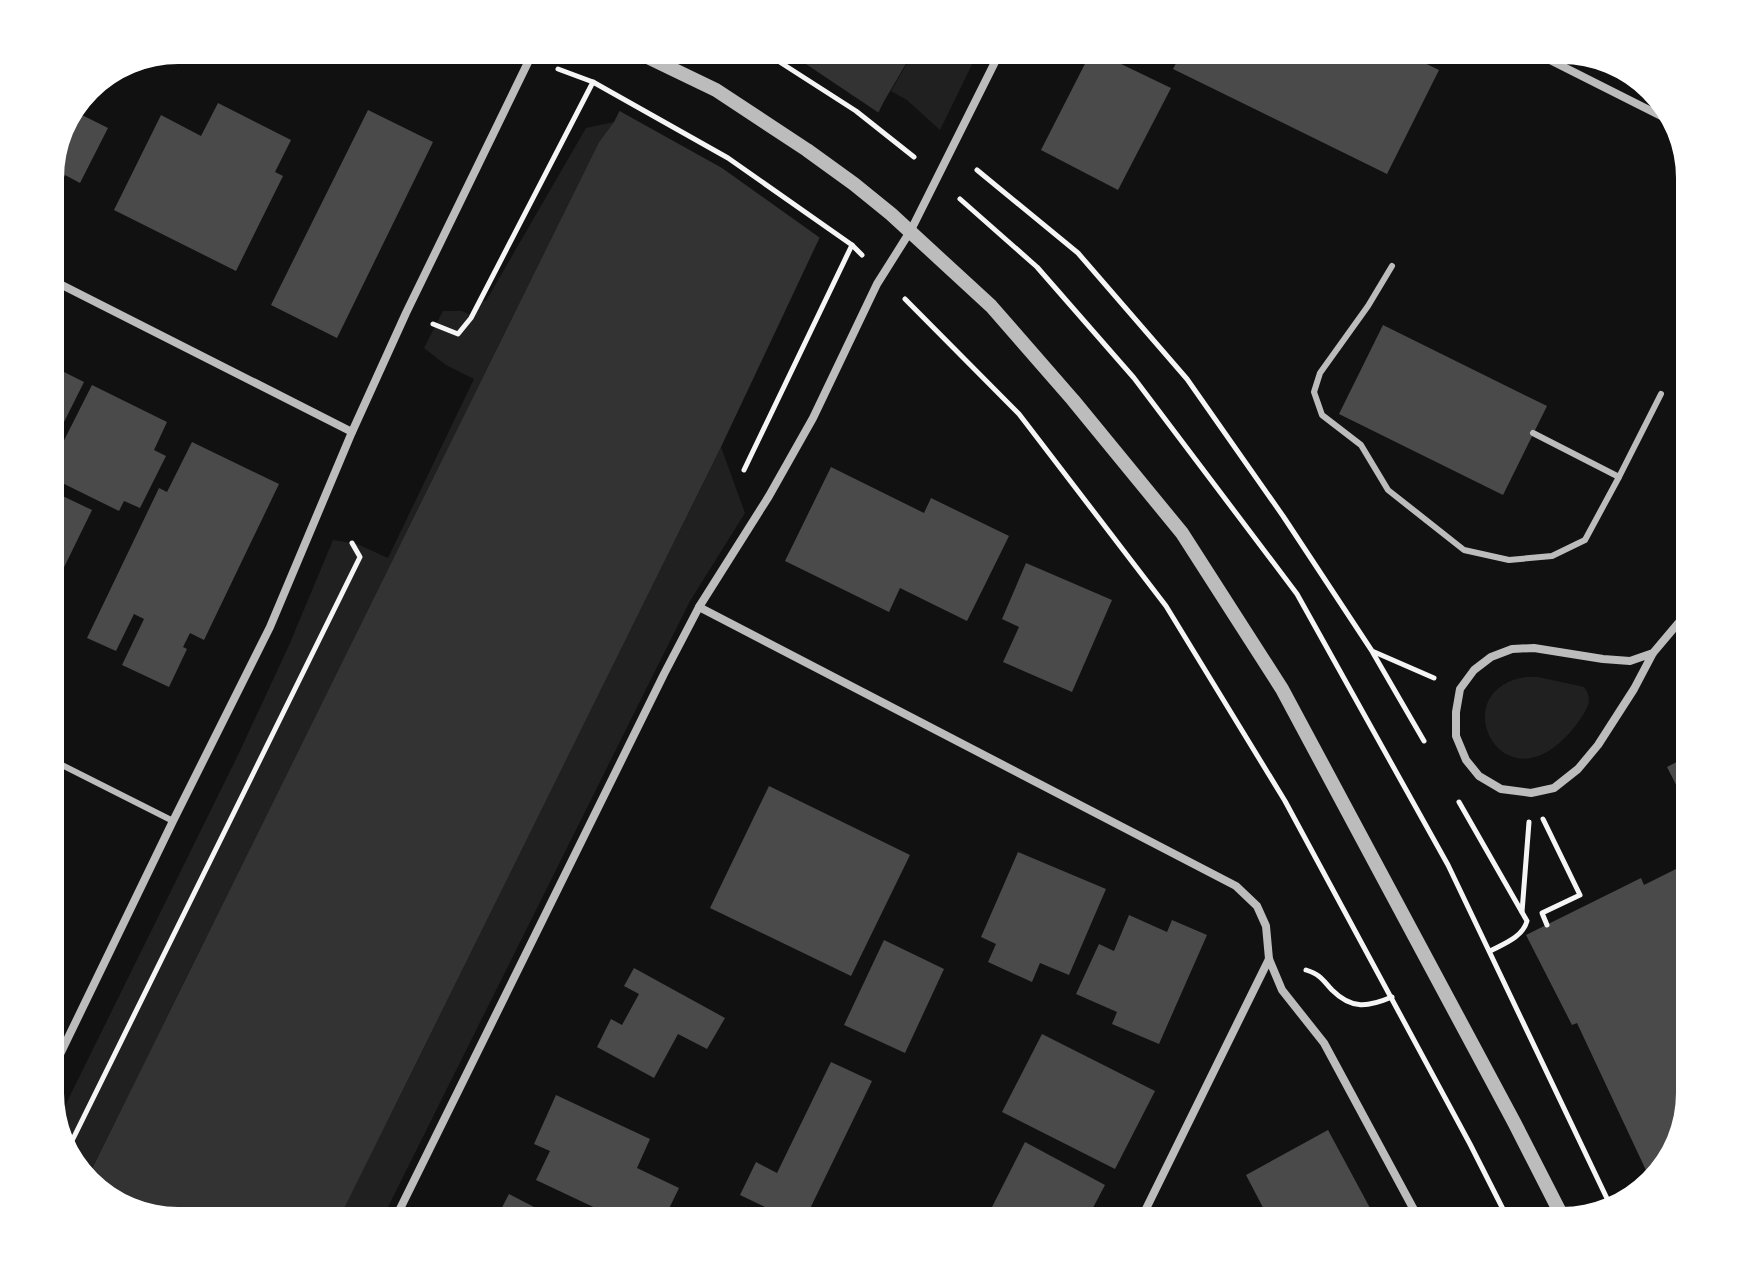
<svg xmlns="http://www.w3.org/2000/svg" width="1740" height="1271" viewBox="0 0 1740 1271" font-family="'Exo 2',sans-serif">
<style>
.green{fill:#202020}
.water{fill:#333}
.pier{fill:#111}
.building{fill:#4a4a4a}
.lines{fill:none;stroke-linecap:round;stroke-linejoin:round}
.path{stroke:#f5f5f5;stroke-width:5}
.service{stroke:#bcbcbc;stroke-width:6}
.minor{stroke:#bcbcbc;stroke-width:8}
.tertiary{stroke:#bcbcbc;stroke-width:14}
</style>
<rect width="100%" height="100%" fill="#111"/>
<g class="green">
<polygon points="915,50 979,50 940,130 907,100 891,91"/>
<polygon points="614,122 599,142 87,1179 67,1156 57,1122 239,753 290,643 333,540 357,544 388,558 474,379 446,365 424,348 443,311 462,311 473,316 482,300 486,301 586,128"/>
<polygon points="721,447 745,513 690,601 381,1221 338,1221"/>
<path d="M1526,677H1538L1584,687C1595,701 1585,712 1576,725C1505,818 1440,690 1526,677Z"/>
</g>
<polygon class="water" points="650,50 914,50 883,103 721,447 338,1221 178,1221 101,1195 87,1179 599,142 614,122"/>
<polygon class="pier" points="646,50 785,50 882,115 823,240 722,168 616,109"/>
<g class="building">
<polygon points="1092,50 1171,88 1118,190 1041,150"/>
<polygon points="1183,50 1398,50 1439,70 1387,174 1173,69"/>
<polygon points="218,103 291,140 275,172 283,176 236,271 114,210 161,115 201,136"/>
<polygon points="368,110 433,142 337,338 271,305"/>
<polygon points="78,113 108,128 80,183 65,175 52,201 50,200 50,169"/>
<polygon points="1383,325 1547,406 1503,495 1339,414"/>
<polygon points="50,365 84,382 50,450"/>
<polygon points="92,385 167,422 154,450 166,456 140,508 124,501 119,511 50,477 50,468"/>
<polygon points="192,442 279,484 204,640 190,633 183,647 187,649 169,687 122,665 144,619 134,614 116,651 87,638 159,488 167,492"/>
<polygon points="831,467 924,513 931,498 1009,536 967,621 900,588 889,612 785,561"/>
<polygon points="50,490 92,510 50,596"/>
<polygon points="1026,563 1112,600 1072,692 1003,662 1019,627 1002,619"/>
<polygon points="1690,755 1690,812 1667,767"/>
<polygon points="50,781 57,784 54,791 56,791 50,803"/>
<polygon points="769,786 910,855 851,976 710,908"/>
<polygon points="1018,852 1106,889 1069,975 1040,963 1032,982 988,962 996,944 981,937"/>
<polygon points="1690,862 1690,1093 1664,1170 1651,1181 1577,1023 1572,1025 1526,935 1641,878 1644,885"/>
<polygon points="1129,915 1167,932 1172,920 1207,935 1159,1044 1112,1024 1117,1012 1076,994 1099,944 1114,951"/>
<polygon points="884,940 944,969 905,1053 844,1025"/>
<polygon points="634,968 725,1018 707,1049 678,1034 654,1078 597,1047 611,1019 622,1025 639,994 624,986"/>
<polygon points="1042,1034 1155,1091 1115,1169 1002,1112"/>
<polygon points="831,1062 872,1081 804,1221 794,1221 740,1195 756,1162 777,1173"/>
<polygon points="556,1095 650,1139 637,1168 679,1188 663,1221 623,1221 536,1180 550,1151 534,1144"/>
<polygon points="1328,1130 1377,1221 1270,1221 1246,1175"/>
<polygon points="1025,1142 1105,1185 1086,1221 1015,1221 991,1209"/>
<polygon points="509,1194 561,1221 495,1221"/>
</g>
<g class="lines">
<g class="path">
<polyline points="761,50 856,111 914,157"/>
<polyline points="558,69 593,82 728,158 852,245 862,255"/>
<polyline points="977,170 1078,253 1187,379 1283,516 1372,651 1434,678"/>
<polyline points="960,199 1037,267 1134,378 1297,594 1448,865 1612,1209"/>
<polyline points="905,299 1019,414 1166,606 1285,801 1470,1144 1509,1221"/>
<polyline points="433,324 458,334 471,318 593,82"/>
<polyline points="744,470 852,245"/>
<polyline points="1373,653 1424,741"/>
<path d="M1459,802L1527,921C1523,937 1503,944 1490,951"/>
<polyline points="1543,819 1580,895 1542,913 1547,925"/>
<polyline points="1522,912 1529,822"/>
<path d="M1306,970C1321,975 1322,979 1332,990C1352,1010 1368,1007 1392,997"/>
<polyline points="66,1153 360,557 352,543"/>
</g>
<g class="service">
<polyline points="1392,266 1368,306 1320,373 1314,392 1322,415 1361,445 1388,490 1464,550 1509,560 1552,556 1585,540 1619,477 1533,433"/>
<polyline points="1619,477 1661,394"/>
<polyline points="50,759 173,821"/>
</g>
<g class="minor">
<polyline points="1530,50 1677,124"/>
<polyline points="50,279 352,432"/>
<polyline points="699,607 1236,886 1257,906 1266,926 1269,959 1282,990 1324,1043 1420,1221"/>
<polyline points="1653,653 1630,661 1603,659 1534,648 1512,649 1491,657 1474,670 1460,689 1456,712 1456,736 1466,760 1479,776 1501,789 1531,793 1554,788 1578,769 1598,745 1634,689 1653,653 1680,621 1690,605"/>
<polyline points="50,1075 173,821 270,627 352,432 406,313 534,50"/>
<polyline points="394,1221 664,674 699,607 769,496 813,418 877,284 911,230 1001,50"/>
<polyline points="1140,1221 1269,959"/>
</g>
<polyline class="tertiary" points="633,50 716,90 807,150 854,184 891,214 991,306 1073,400 1182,533 1282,689 1514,1122 1564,1220"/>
</g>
<path d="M0 0H1740V1271H0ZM178 64H1562A114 114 0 0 1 1676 178V1093A114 114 0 0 1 1562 1207H178A114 114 0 0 1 64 1093V178A114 114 0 0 1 178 64Z" fill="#fff" fill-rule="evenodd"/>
</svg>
